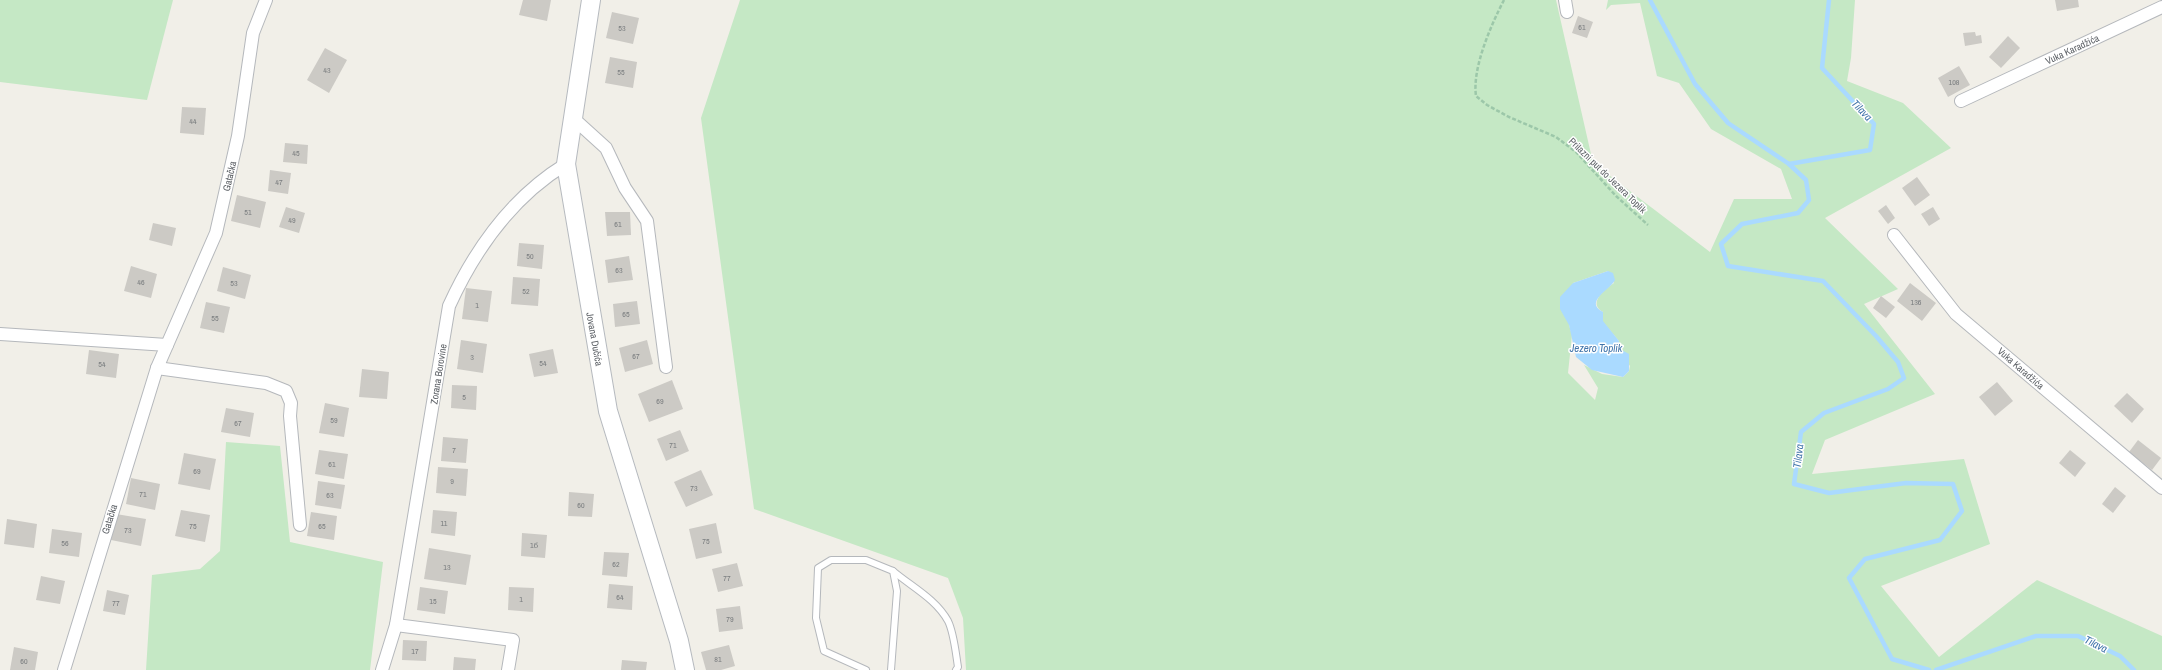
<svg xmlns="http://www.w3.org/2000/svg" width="2162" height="670" viewBox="0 0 2162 670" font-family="'Archivo Narrow',sans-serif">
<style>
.green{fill:#c5e8c5;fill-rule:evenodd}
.water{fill:#aadaff}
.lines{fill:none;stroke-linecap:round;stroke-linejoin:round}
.stream{stroke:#aadaff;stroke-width:4.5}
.building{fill:#cccac5}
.service-casing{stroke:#b5b8bc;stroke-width:8}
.minor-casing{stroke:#b5b8bc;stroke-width:14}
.secondary-casing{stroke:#b6babf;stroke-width:20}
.path{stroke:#9cc7a9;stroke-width:2.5;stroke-dasharray:4 2;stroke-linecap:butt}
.service{stroke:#fff;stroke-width:6}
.minor{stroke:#fff;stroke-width:12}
.secondary{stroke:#fff;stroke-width:18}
.labels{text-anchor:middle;stroke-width:3;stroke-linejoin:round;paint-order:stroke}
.number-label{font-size:8px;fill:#7a7d7f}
.street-label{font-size:10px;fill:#5f6368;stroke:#fff}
.water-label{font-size:11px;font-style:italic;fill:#4174aa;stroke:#fff}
</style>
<rect width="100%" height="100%" fill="#f1efe8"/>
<g class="green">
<polygon points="0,0 173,0 147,100 0,82"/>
<path d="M740,0H1556L1593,163L1710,252L1734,199H1792L1781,169L1711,129L1679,83L1657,76L1640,3L1611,5L1606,10L1608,0H1855L1851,58L1847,81L1903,103L1951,148L1825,218L1898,289L1864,304L1935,394L1825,440L1812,474L1964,459L1990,544L1881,586L1939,657L2037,580L2162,636V670H966L963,618L948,578L754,509L701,118ZM1608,271L1614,283C1605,289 1587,303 1603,312V322L1619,341L1618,348L1630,366L1629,371L1623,377L1602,374L1584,365L1598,388L1595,400L1568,373L1572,335L1569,325L1573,283Z"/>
<polygon points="226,442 280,446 290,542 383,562 370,670 146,670 152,575 200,569 220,551"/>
</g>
<path class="water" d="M1608,271L1613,273L1615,280C1611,289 1583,302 1603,312V321L1619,341L1618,348L1629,354V371L1623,377L1592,370L1576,357L1569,325L1560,309V297L1573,283Z"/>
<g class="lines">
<g class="stream">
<polyline points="1650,0 1695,84 1728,123 1789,164"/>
<polyline points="1829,0 1822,68 1874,124 1870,150 1789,164 1806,180 1809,200 1798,213 1742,224 1721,244 1728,266 1823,281 1876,336 1898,362 1904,378 1888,389 1824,413 1801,432 1794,484 1829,493 1906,483 1953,484 1962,511 1940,540 1865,559 1849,578 1892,659 1929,670"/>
<polyline points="1936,670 2036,636 2078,636 2120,656 2134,670"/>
</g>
</g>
<g class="building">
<polygon points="523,0 551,0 547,21 519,15"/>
<polygon points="2055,0 2078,0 2079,7 2057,11"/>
<polygon points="612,12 639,18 633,44 606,38"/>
<polygon points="1578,16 1593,22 1587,38 1572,33"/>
<polygon points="1975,32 1976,36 1981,35 1982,43 1965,46 1963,33"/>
<polygon points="2008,36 2020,48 2001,68 1989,57"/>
<polygon points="325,48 347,60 329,93 307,80"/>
<polygon points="610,57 637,62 633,88 605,83"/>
<polygon points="1959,66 1970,85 1948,97 1938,78"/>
<polygon points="182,107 206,108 204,135 180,133"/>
<polygon points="285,143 308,145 307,164 283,162"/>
<polygon points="270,170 291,173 288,194 268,191"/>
<polygon points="1917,177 1930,195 1915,206 1902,188"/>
<polygon points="237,195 266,202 260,228 231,221"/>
<polygon points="1886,205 1895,218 1888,224 1878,211"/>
<polygon points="286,207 305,213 299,233 279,227"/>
<polygon points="1933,207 1940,219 1929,226 1921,214"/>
<polygon points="605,212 630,212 631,235 607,236"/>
<polygon points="153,223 176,228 172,246 149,240"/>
<polygon points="519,243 544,245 542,269 517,266"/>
<polygon points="629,256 633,280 608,283 605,260"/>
<polygon points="131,266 157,274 151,298 124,291"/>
<polygon points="223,267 251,275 245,299 217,291"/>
<polygon points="513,277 540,279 538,306 511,304"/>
<polygon points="1910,283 1936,303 1922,321 1897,301"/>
<polygon points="466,288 492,291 488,322 462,319"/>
<polygon points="1881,296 1895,307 1886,318 1873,308"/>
<polygon points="637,301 640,324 615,327 613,304"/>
<polygon points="206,302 230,307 224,333 200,328"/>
<polygon points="461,340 487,344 483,373 457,369"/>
<polygon points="647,340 653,364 625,372 619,348"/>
<polygon points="553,349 558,373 534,377 529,354"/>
<polygon points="89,350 119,354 116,378 86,374"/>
<polygon points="362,369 389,372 387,399 359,397"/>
<polygon points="672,380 683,409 649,422 638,394"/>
<polygon points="1997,382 2013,401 1995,416 1979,397"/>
<polygon points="452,385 477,386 476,410 451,408"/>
<polygon points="2127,393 2144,409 2132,423 2114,406"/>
<polygon points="325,403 349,408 344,437 319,433"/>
<polygon points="226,408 254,413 250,437 221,432"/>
<polygon points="680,430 689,451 666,461 657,439"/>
<polygon points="443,437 468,439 466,463 441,461"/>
<polygon points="2138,440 2161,458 2152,470 2129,452"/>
<polygon points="319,450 348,454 344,479 315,474"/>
<polygon points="2070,450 2086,463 2075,477 2059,463"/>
<polygon points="184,453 216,459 210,490 178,484"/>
<polygon points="438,467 468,469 466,496 436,493"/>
<polygon points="701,470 713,495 686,507 674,482"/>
<polygon points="131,478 160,484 155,510 126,504"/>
<polygon points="318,481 345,485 341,509 315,505"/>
<polygon points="2115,487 2126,496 2113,513 2102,504"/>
<polygon points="569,492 594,494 592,517 568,516"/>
<polygon points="181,510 210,515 205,542 175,536"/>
<polygon points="433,510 457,512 455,536 431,533"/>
<polygon points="311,512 337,516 334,540 307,536"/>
<polygon points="116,514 146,519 141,546 111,540"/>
<polygon points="7,519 37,524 34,548 4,544"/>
<polygon points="716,523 722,553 696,559 689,529"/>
<polygon points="52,529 82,533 79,557 49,553"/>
<polygon points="522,533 547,535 545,558 521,556"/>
<polygon points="429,548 471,555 466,585 424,579"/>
<polygon points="604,552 629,553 627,577 602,575"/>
<polygon points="737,563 743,586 718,592 712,569"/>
<polygon points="41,576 65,581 60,604 36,600"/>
<polygon points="609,584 633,586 632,610 607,608"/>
<polygon points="420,587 448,591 445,614 417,610"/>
<polygon points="509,587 534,588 533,612 508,610"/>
<polygon points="107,590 129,595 125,615 103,611"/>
<polygon points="740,606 743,629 719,632 716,609"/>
<polygon points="403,640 427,641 426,661 402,660"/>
<polygon points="729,645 735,666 721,670 706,670 701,652"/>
<polygon points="14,647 38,652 35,670 10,670"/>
<polygon points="454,657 476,659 475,670 453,670"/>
<polygon points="622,660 647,662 646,670 621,670"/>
</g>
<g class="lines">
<defs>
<g id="service">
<path d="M893,571C912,587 936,599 948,621C954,633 956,655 958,667L956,670"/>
<polyline points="866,670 824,651 816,618 818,568 831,560 866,560 893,571 897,591 891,670"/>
</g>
<g id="minor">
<polyline points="1565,0 1567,12"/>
<polyline points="1961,101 2162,7"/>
<polyline points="574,119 606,148 625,188 647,221 666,367"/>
<polyline points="1894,235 1956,314 2162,488"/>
<polyline points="0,334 167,345"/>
<polyline points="157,368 266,383 286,391 291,403 290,416 300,525"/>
<polyline points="396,625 513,640 508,670"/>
<polyline points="64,670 157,368 216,233 238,136 253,33 266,0"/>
<path d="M382,670L396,625L449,306C475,249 512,197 566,164"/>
</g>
<polyline id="secondary" points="591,0 566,164 608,411 679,641 685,670"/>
</defs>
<use href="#service" class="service-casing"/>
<use href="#minor" class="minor-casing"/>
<use href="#secondary" class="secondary-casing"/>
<path class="path" d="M1504,0C1491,25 1472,68 1476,96L1487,105L1509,117L1556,137L1576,152L1616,196L1648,225"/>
<use href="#service" class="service"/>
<use href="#minor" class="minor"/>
<use href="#secondary" class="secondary"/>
</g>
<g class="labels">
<g class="number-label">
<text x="1582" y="30">61</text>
<text x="622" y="31">53</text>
<text x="327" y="73">43</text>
<text x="621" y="75">55</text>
<text x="1954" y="85">108</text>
<text x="193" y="124">44</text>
<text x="296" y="156">45</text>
<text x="279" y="185">47</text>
<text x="248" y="215">51</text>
<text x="292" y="223">49</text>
<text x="618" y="227">61</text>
<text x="530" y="259">50</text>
<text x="619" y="273">63</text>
<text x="141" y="285">46</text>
<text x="234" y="286">53</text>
<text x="526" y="294">52</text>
<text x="1916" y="305">136</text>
<text x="477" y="308">1</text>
<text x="626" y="317">65</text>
<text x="215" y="321">55</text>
<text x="636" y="359">67</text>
<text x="472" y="360">3</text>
<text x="543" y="366">54</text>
<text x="102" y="367">54</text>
<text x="464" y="400">5</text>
<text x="660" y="404">69</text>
<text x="334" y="423">59</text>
<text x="238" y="426">67</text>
<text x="673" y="448">71</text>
<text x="454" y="453">7</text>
<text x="332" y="467">61</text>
<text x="197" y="474">69</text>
<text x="452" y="484">9</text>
<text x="694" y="491">73</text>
<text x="143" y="497">71</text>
<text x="330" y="498">63</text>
<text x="581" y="508">60</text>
<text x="444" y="526">11</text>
<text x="193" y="529">75</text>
<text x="322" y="529">65</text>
<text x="128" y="533">73</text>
<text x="706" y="544">75</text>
<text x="65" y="546">56</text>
<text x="534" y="548">1б</text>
<text x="616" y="567">62</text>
<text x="447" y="570">13</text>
<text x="727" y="581">77</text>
<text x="620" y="600">64</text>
<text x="521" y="602">1</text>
<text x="433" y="604">15</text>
<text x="116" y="606">77</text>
<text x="730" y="622">79</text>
<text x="415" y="654">17</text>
<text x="718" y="662">81</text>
<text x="24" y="664">60</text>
</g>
<g class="street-label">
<text transform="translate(2072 49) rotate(-25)" y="4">Vuka Karadžića</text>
<text transform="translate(1608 175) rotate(44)" y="4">Prilazni put do Jezera Toplik</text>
<text transform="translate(229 176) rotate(-77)" y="4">Gatačka</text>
<text transform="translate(595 339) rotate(80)" y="4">Jovana Dučića</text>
<text transform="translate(2021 368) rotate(41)" y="4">Vuka Karadžića</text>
<text transform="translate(438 374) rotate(-81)" y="4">Zorana Borovine</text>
<text transform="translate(109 519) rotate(-73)" y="4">Gatačka</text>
</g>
<g class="water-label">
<text transform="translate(1862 110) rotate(47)" y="4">Tilava</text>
<text x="1596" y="352">Jezero Toplik</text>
<text transform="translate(1798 456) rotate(-83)" y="4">Tilava</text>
<text transform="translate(2096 644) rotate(26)" y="4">Tilava</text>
</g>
</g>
</svg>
